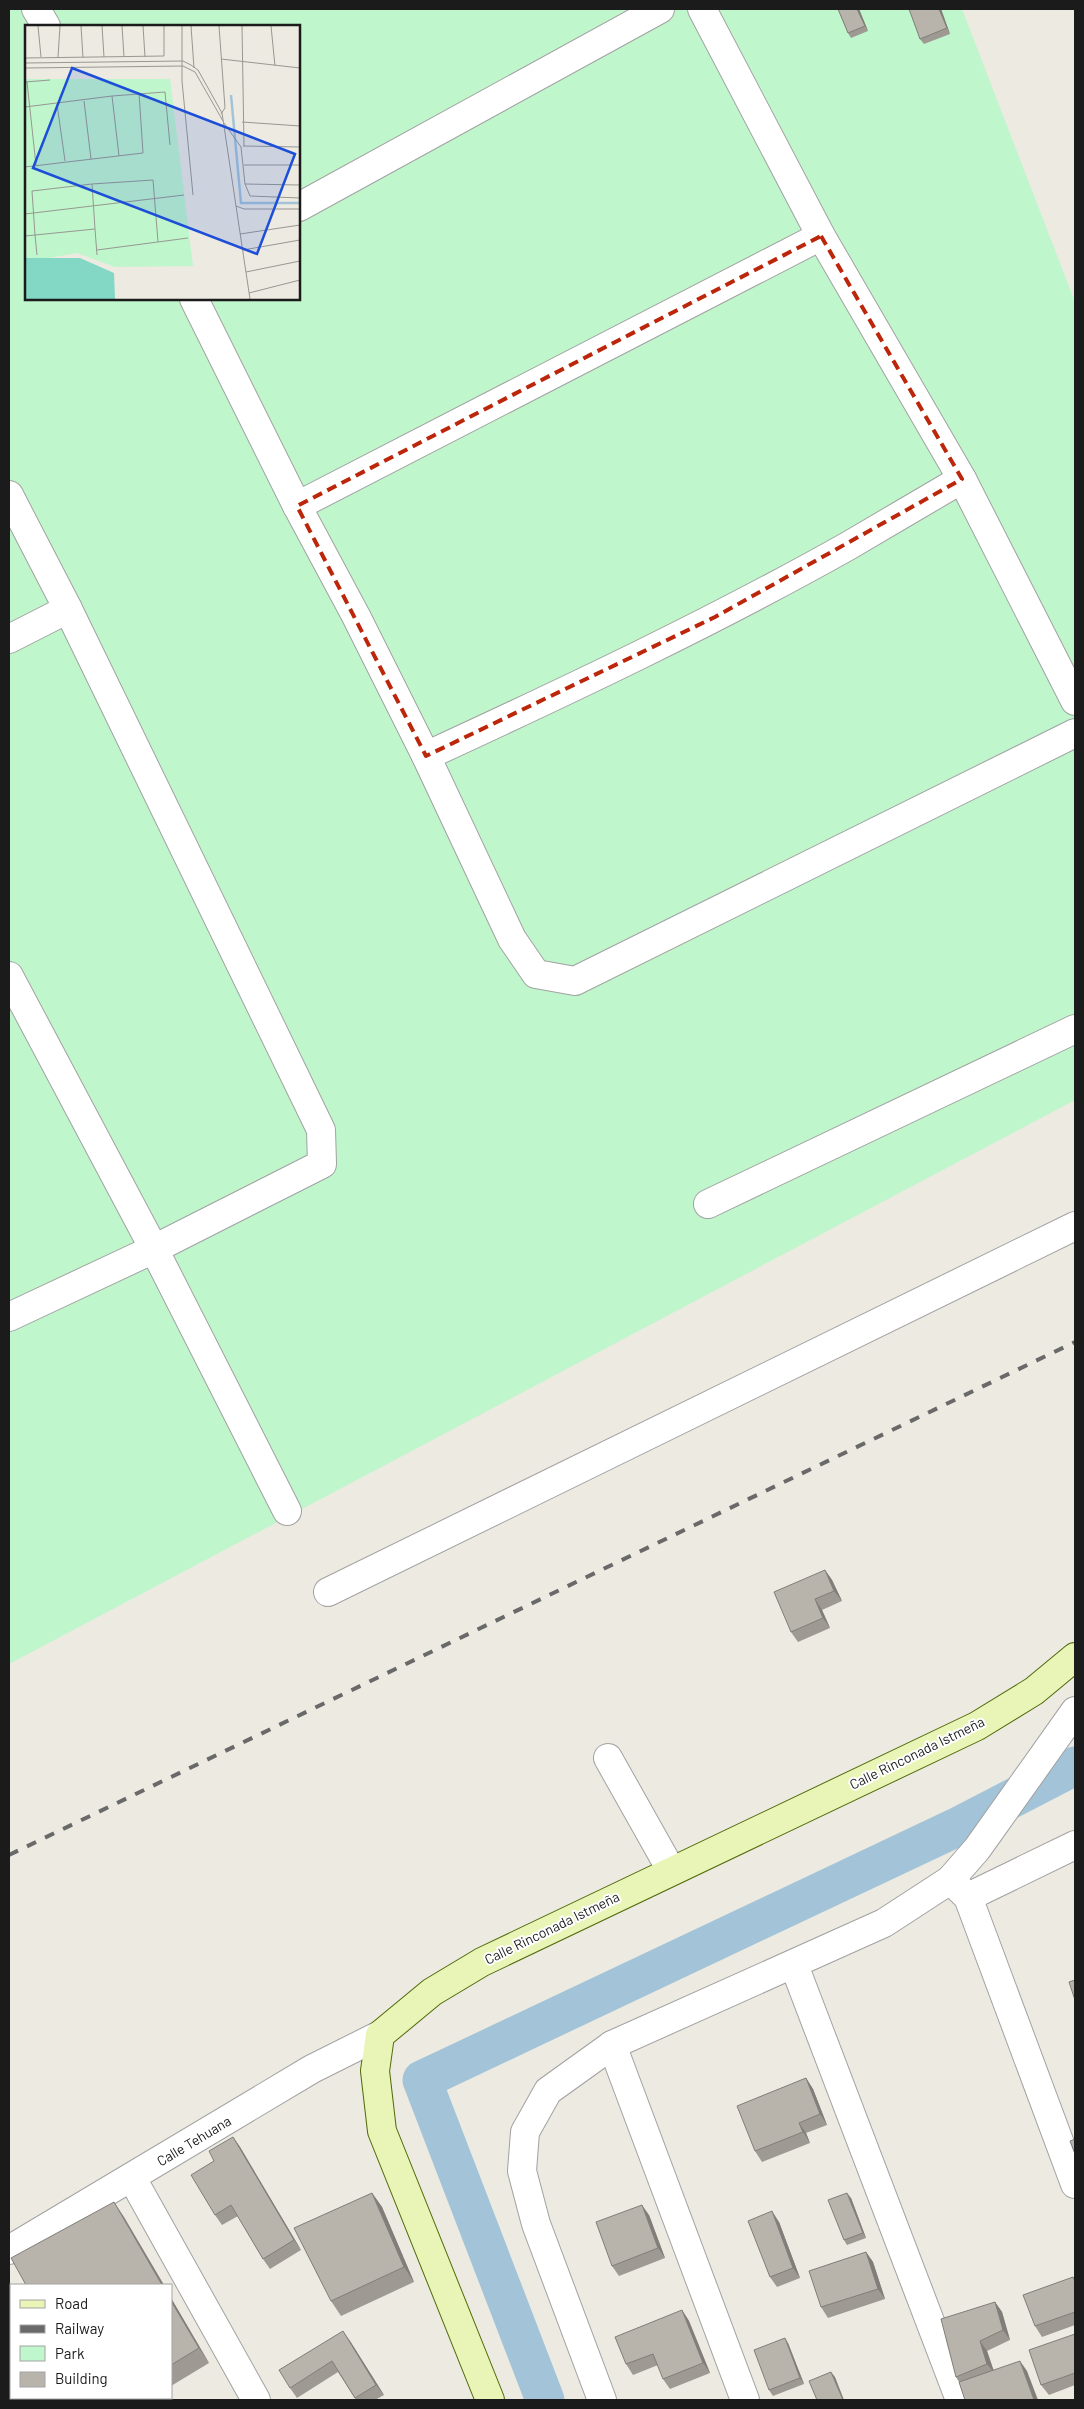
<svg xmlns="http://www.w3.org/2000/svg" width="1084" height="2409" viewBox="0 0 1084 2409" font-family="Barlow,sans-serif">
<style>
.park{fill:#bff6cc;fill-rule:evenodd}
.lines{fill:none;stroke-linecap:round;stroke-linejoin:round}
.canal{stroke:#a3c4d8;stroke-width:39}
.street-casing{stroke:#a2a2a2;stroke-width:30}
.secondary-casing{stroke:#516a0a;stroke-width:30}
.street{stroke:#fff;stroke-width:28}
.secondary{stroke:#e8f5b6;stroke-width:28}
.rail{stroke:#696969;stroke-width:4;stroke-dasharray:10 10;stroke-linecap:butt}
.wall{fill:#9e9a93}
.shaded-wall{fill:#817d78}
.building{fill:#b8b3ab;stroke:#817d78}
.marked{fill:none;stroke:#bc260b;stroke-width:4;stroke-dasharray:10 6;stroke-linejoin:round}
.labels{text-anchor:middle;stroke-width:4;stroke-linejoin:round;paint-order:stroke}
.street-label{font-size:14px;fill:#1b1b1b;stroke:#fff}
.inset-river{fill:none;stroke:#a3c4d8;stroke-width:2.5}
.inset-road{fill:none;stroke:#989792;stroke-width:1}
.view{fill:#1d4ed8;fill-opacity:0.15;stroke:#1d4ed8;stroke-width:2.5}
.inset-edge{fill:none;stroke:#1b1b1b;stroke-width:2.5}
</style>
<rect width="100%" height="100%" fill="#eceae1"/>
<path class="park" d="M9,9H962L1075,302V1100L9,1664ZM26,26H299V299H26Z"/>
<g class="lines">
<polyline class="canal" points="545,2400 422,2080 955,1828 1075,1766"/>
<defs>
<g id="street">
<polyline points="36,9 46,26"/>
<polyline points="702,9 821,236 962,479"/>
<polyline points="299,207 660,9"/>
<polyline points="194,299 297,506 356,616 426,756 512,939 536,974 575,981 1075,733"/>
<polyline points="9,495 68,609 9,639"/>
<polyline points="297,506 821,236"/>
<path d="M426,756C569,690 711,623 848,546C886,524 924,501 962,479L1075,701"/>
<polyline points="9,976 154,1249 287,1511"/>
<polyline points="708,1204 1075,1029"/>
<polyline points="9,1317 154,1249 322,1164 321,1130 68,609"/>
<polyline points="328,1592 1075,1226"/>
<polyline points="608,1758 671,1870"/>
<polyline points="950,1880 968,1897 1075,2184"/>
<polyline points="968,1897 1075,1845"/>
<polyline points="794,1965 960,2400"/>
<polyline points="612,2045 745,2400"/>
<polyline points="132,2178 256,2400"/>
<polyline points="9,2250 312,2069 380,2035"/>
<polyline points="9,2302 11,2306"/>
<polyline points="66,2398 67,2400"/>
<polyline points="602,2400 536,2224 522,2171 525,2132 548,2091 612,2045 884,1923 950,1880 977,1849 1075,1711"/>
</g>
<polyline id="secondary" points="490,2400 382,2131 375,2071 380,2035 432,1992 482,1962 977,1726 1034,1691 1075,1657"/>
</defs>
<use href="#street" class="street-casing"/>
<use href="#secondary" class="secondary-casing"/>
<use href="#street" class="street"/>
<use href="#secondary" class="secondary"/>
<polyline class="rail" points="9,1855 1075,1342"/>
</g>
<g class="wall">
<polygon points="838,9 859,9 868,31 851,38 848,33"/>
<polygon points="941,9 950,34 924,44 920,39"/>
<polygon points="825,1570 832,1580 842,1601 822,1610 830,1628 798,1642 791,1632"/>
<polygon points="806,2078 813,2089 827,2125 806,2133 810,2143 762,2162 755,2151"/>
<polygon points="233,2137 240,2147 301,2250 270,2269 263,2259 238,2216 222,2225 215,2215 214,2161"/>
<polygon points="372,2193 382,2207 414,2282 341,2316 331,2301"/>
<polygon points="851,2198 866,2238 847,2245 844,2240"/>
<polygon points="649,2215 665,2258 619,2276 612,2266"/>
<polygon points="779,2222 800,2278 777,2287 770,2277"/>
<polygon points="866,2252 873,2262 885,2299 828,2318 821,2307"/>
<polygon points="1073,2277 1075,2279 1075,2325 1042,2337 1035,2326"/>
<polygon points="171,2298 209,2363 171,2386"/>
<polygon points="995,2302 1002,2312 1010,2340 987,2351 993,2370 1027,2371 959,2382 956,2377"/>
<polygon points="682,2310 689,2321 710,2373 670,2389 663,2379 658,2365 633,2375 626,2364"/>
<polygon points="1075,2334 1075,2385 1049,2395 1041,2385"/>
<polygon points="350,2341 384,2395 375,2400 356,2400 338,2372 297,2398 290,2388"/>
<polygon points="788,2343 804,2384 773,2396 769,2390"/>
</g>
<g class="shaded-wall">
<polygon points="857,9 859,9 868,31 865,26"/>
<polygon points="939,9 941,9 950,34 947,28"/>
<polygon points="825,1570 832,1580 842,1601 834,1591"/>
<polygon points="815,1599 822,1610 830,1628 823,1618"/>
<polygon points="806,2078 813,2089 827,2125 820,2114"/>
<polygon points="799,2123 806,2133 810,2143 803,2132"/>
<polygon points="233,2137 240,2147 301,2250 294,2240"/>
<polygon points="372,2193 382,2207 414,2282 404,2267"/>
<polygon points="847,2193 851,2198 866,2238 863,2233"/>
<polygon points="114,2202 124,2217 164,2285 162,2285"/>
<polygon points="642,2205 649,2215 665,2258 658,2248"/>
<polygon points="772,2211 779,2222 800,2278 793,2268"/>
<polygon points="866,2252 873,2262 885,2299 878,2289"/>
<polygon points="171,2298 209,2363 199,2348 171,2301"/>
<polygon points="995,2302 1002,2312 1010,2340 1003,2330"/>
<polygon points="682,2310 689,2321 710,2373 703,2363"/>
<polygon points="343,2331 350,2341 384,2395 376,2385"/>
<polygon points="785,2338 788,2343 804,2384 800,2378"/>
<polygon points="980,2341 987,2351 995,2374 987,2364"/>
<polygon points="1020,2361 1027,2371 1038,2400 1034,2400"/>
<polygon points="831,2372 835,2377 844,2400 843,2400"/>
</g>
<g class="building">
<polygon points="838,9 857,9 865,26 848,33"/>
<polygon points="909,9 939,9 947,28 920,39"/>
<polygon points="825,1570 834,1591 815,1599 823,1618 791,1632 774,1592"/>
<polygon points="1075,1980 1075,2000 1069,1982"/>
<polygon points="806,2078 820,2114 799,2123 803,2132 755,2151 737,2106"/>
<polygon points="233,2137 294,2240 263,2259 231,2205 215,2215 191,2175 214,2161 209,2151"/>
<polygon points="1075,2139 1075,2154 1070,2141"/>
<polygon points="372,2193 404,2267 331,2301 294,2228"/>
<polygon points="847,2193 863,2233 844,2240 828,2200"/>
<polygon points="114,2202 162,2285 26,2285 11,2258"/>
<polygon points="642,2205 658,2248 612,2266 596,2222"/>
<polygon points="772,2211 793,2268 770,2277 748,2221"/>
<polygon points="866,2252 878,2289 821,2307 809,2271"/>
<polygon points="1073,2277 1075,2281 1075,2312 1035,2326 1023,2295"/>
<polygon points="171,2301 199,2348 171,2365"/>
<polygon points="995,2302 1003,2330 980,2341 987,2364 956,2377 941,2319"/>
<polygon points="682,2310 703,2363 663,2379 653,2354 626,2364 615,2337"/>
<polygon points="343,2331 376,2385 355,2398 332,2361 290,2388 279,2370"/>
<polygon points="1075,2334 1075,2373 1041,2385 1029,2350"/>
<polygon points="785,2338 800,2378 769,2390 754,2350"/>
<polygon points="1020,2361 1034,2400 965,2400 959,2382"/>
<polygon points="831,2372 843,2400 817,2400 809,2381"/>
</g>
<path class="marked" d="M821,236L962,479L715,617L426,756L297,506Z"/>
<g class="labels">
<g class="street-label">
<text transform="translate(917 1753) rotate(-26)" y="5">Calle Rinconada Istmeña</text>
<text transform="translate(552 1928) rotate(-26)" y="5">Calle Rinconada Istmeña</text>
<text transform="translate(194 2141) rotate(-31)" y="5">Calle Tehuana</text>
</g>
</g>
<g transform="translate(25 25)">
<rect width="275" height="275" fill="#eceae1"/>
<path d="M0,54H145L168,241L90,242L52,228L0,237Z" fill="#bff6cc"/>
<path d="M0,233H55L89,248L90,274H0Z" fill="#82d8c4"/>
<path class="inset-river" d="M206,70L216,178H275"/>
<path class="inset-road" d="M13,1L16,32M56,1L58,33M77,1L79,32M97,1L99,32M118,1L120,32M157,1V56L168,170M166,1L169,43M194,1L200,83L196,89M217,1L219,121M246,1L250,41M33,32L35,1M0,33L139,31V1M196,34L275,43M0,38L158,36L166,40L173,45L197,88L211,181L219,184H275M0,43L158,41L170,47L198,96M0,57L25,55M2,57L11,140M59,76L66,134M32,79L40,136M0,82L87,71M217,97L275,101M199,98L216,122L220,159L225,171L275,173M218,121L275,122M94,131L87,71L140,67L145,120M219,140H275M0,142L118,128L114,68M67,159L128,155L133,217M220,159L275,160M211,181L225,274M0,189L159,170M70,204L72,230M215,209L275,200M0,211L70,204L67,159L7,166L10,210L12,230M72,225L163,213M218,225L275,215M221,247L275,236M224,268L275,255"/>
<path class="view" d="M47,43L270,129L232,229L8,143Z"/>
<rect width="275" height="275" class="inset-edge"/>
</g>
<rect width="1084" height="2409" fill="none" stroke="#1b1b1b" stroke-width="20"/>
<rect x="10" y="2284" width="162" height="115" fill="#ffffff" stroke="#a4a4a4"/>
<rect x="20" y="2300" width="25" height="8" fill="#e8f5b6" stroke="#a4a4a4"/>
<text x="55" y="2309" font-size="15" fill="#1b1b1b">Road</text>
<rect x="20" y="2325" width="25" height="8" fill="#696969" stroke="#a4a4a4"/>
<text x="55" y="2334" font-size="15" fill="#1b1b1b">Railway</text>
<rect x="20" y="2346" width="25" height="15" fill="#bff6cc" stroke="#a4a4a4"/>
<text x="55" y="2359" font-size="15" fill="#1b1b1b">Park</text>
<rect x="20" y="2372" width="25" height="15" fill="#b8b3ab" stroke="#a4a4a4"/>
<text x="55" y="2384" font-size="15" fill="#1b1b1b">Building</text>
</svg>
